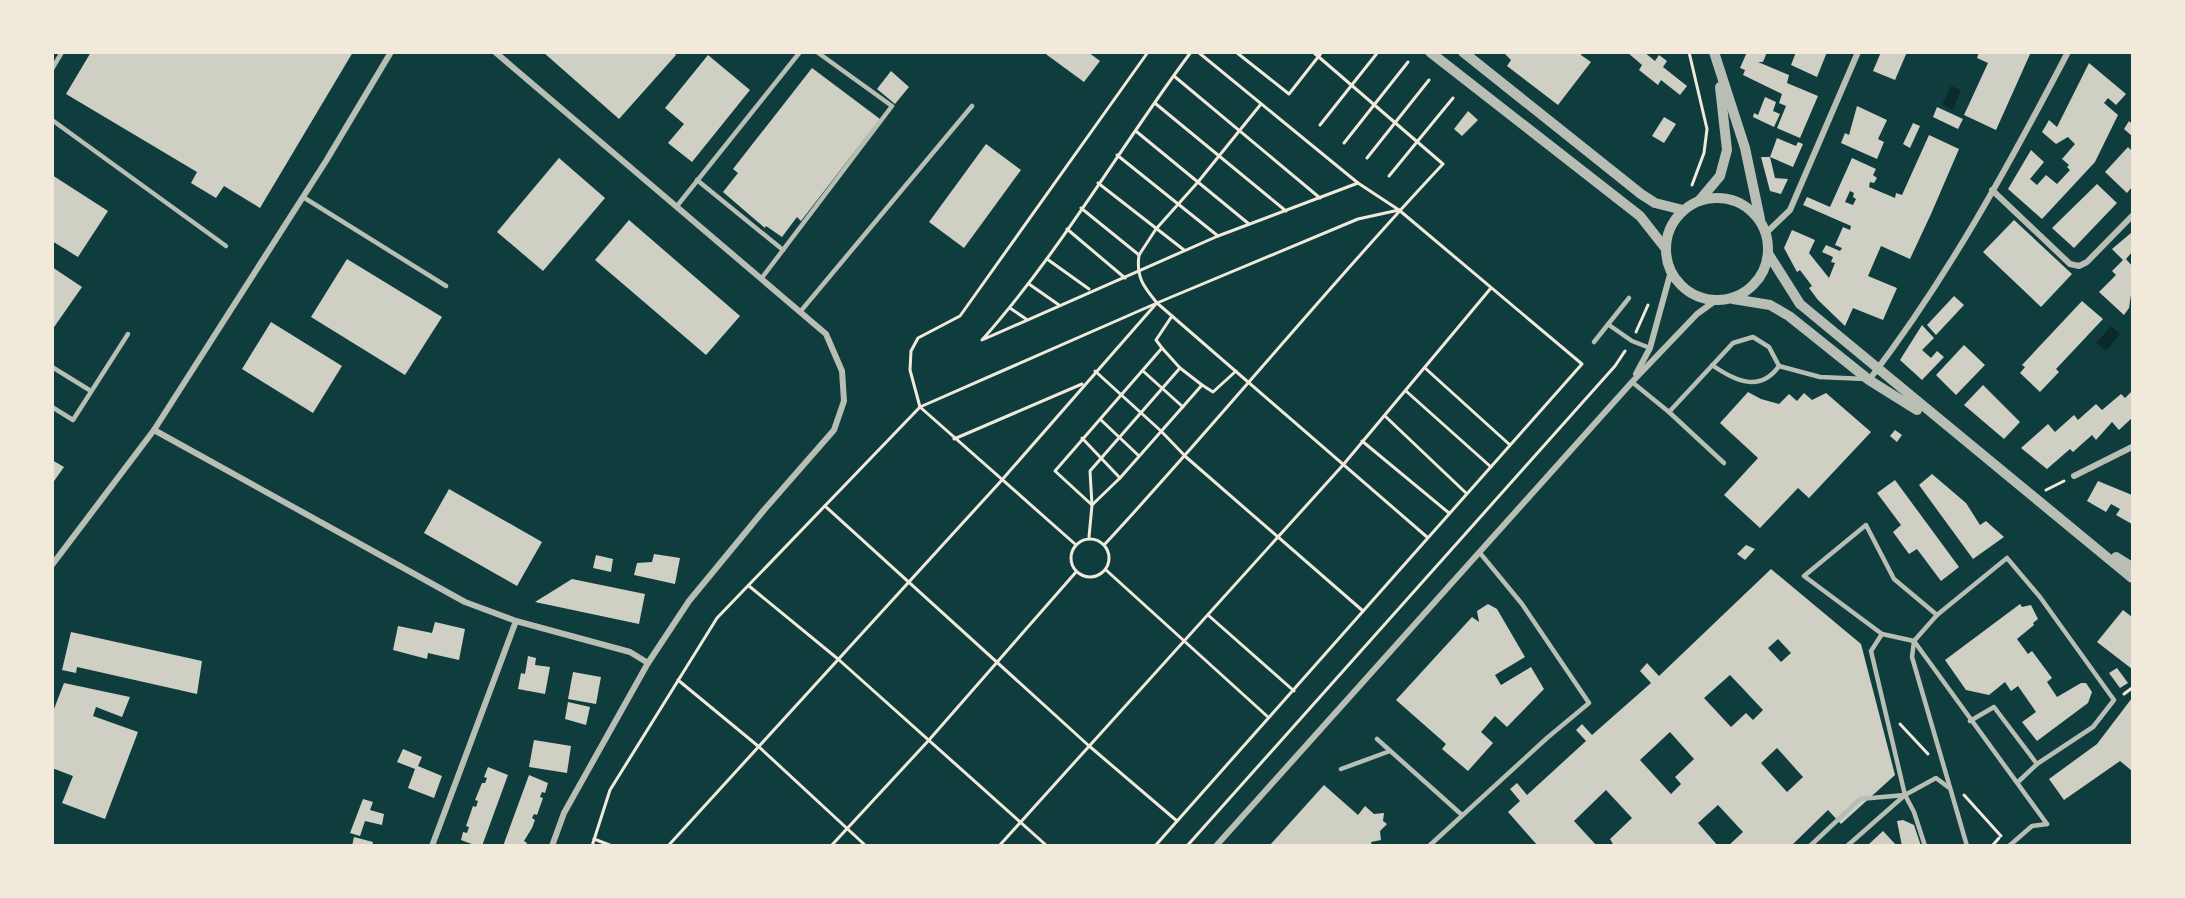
<svg xmlns="http://www.w3.org/2000/svg" width="2185" height="898" viewBox="0 0 2185 898" font-family="'Times New Roman',serif">
<style>
.water{fill:#0a2a2b}
.building{fill:#cfcfc3;fill-rule:evenodd}
.lines{fill:none;stroke-linecap:round;stroke-linejoin:round}
.path{stroke:#f1e9da;stroke-width:3}
.service{stroke:#b8beb3;stroke-width:4.5}
.minor{stroke:#b8beb3;stroke-width:6}
.tertiary{stroke:#b8beb3;stroke-width:10}
</style>
<rect width="100%" height="100%" fill="#0f3d3e"/>
<g class="water">
<polygon points="1951,86 1961,90 1953,110 1942,105"/>
<polygon points="2111,326 2120,334 2106,351 2096,343"/>
</g>
<g class="building">
<polygon points="91,52 353,52 260,208 224,186 216,198 191,183 197,172 66,94"/>
<polygon points="543,52 673,52 676,55 619,119"/>
<polygon points="1043,52 1088,52 1100,61 1084,82"/>
<polygon points="1503,52 1582,52 1581,55 1591,62 1558,105 1507,66 1511,60"/>
<polygon points="1627,52 1644,52 1655,61 1659,55 1667,61 1663,67 1687,86 1680,95 1661,80 1658,85 1639,70 1642,65"/>
<polygon points="1747,52 1767,52 1763,62 1758,62 1789,75 1787,83 1818,96 1800,138 1777,128 1786,106 1779,103 1782,94 1743,75 1745,70 1740,68"/>
<polygon points="1796,52 1827,52 1817,77 1791,65"/>
<polygon points="1881,52 1907,52 1895,80 1873,71"/>
<polygon points="1979,52 2031,52 1996,130 1964,115 1988,63 1977,58"/>
<polygon points="708,55 750,90 692,162 668,143 684,124 665,108"/>
<polygon points="2089,63 2126,94 2116,105 2108,98 2104,103 2118,115 2095,162 2042,219 2008,189 2031,150 2044,162 2030,179 2037,185 2046,175 2057,184 2070,170 2067,167 2069,165 2062,159 2075,144 2068,137 2056,144 2042,132 2049,120 2057,127"/>
<polygon points="812,68 880,119 801,221 797,217 782,237 766,226 765,228 723,192 738,173 733,169"/>
<polygon points="891,71 909,87 895,104 877,89"/>
<polygon points="1765,97 1776,102 1773,111 1780,114 1774,127 1753,117 1754,113 1758,115"/>
<polygon points="1857,106 1887,120 1878,139 1884,142 1877,159 1841,143 1845,133 1849,135"/>
<polygon points="1937,107 1963,119 1958,129 1933,117"/>
<polygon points="1468,111 1478,120 1462,136 1454,129"/>
<polygon points="1664,117 1676,124 1664,143 1652,136"/>
<polygon points="2129,121 2132,124 2132,136 2124,129"/>
<polygon points="1913,123 1920,126 1910,148 1903,144"/>
<path d="M1929,135L1959,149L1931,214L1910,259L1881,246L1868,276L1897,288L1883,320L1853,308L1845,326L1818,300L1809,288L1812,286L1800,270L1797,272L1784,248L1792,230L1815,240L1809,253L1829,278L1835,263L1831,262L1833,257L1822,252L1826,245L1840,251L1842,248L1835,245L1843,227L1850,230L1851,226L1803,205L1807,197L1830,207L1852,158L1876,169L1873,175L1877,178L1874,183L1870,182L1869,187L1895,198L1896,193L1902,195ZM1850,191L1854,193L1853,197L1856,199L1853,205L1845,202Z"/>
<polygon points="1777,138 1796,146 1798,142 1803,144 1793,167 1770,157"/>
<polygon points="986,144 1021,170 964,248 929,222"/>
<polygon points="2128,147 2132,151 2132,187 2127,193 2105,172"/>
<polygon points="1761,157 1770,157 1775,178 1788,179 1781,194 1770,191"/>
<polygon points="559,158 605,198 543,271 497,232"/>
<polygon points="52,175 108,211 78,257 52,241"/>
<polygon points="2097,184 2117,203 2074,248 2052,228"/>
<polygon points="629,220 740,316 706,355 595,260"/>
<polygon points="2014,220 2072,274 2041,307 1983,252"/>
<polygon points="2131,233 2132,252 2126,259 2132,266 2132,288 2129,308 2124,315 2099,292 2116,275 2112,271 2123,260 2112,249"/>
<polygon points="347,259 442,317 405,375 311,317"/>
<polygon points="52,267 82,287 52,330"/>
<polygon points="1954,296 1964,305 1936,335 1927,325"/>
<polygon points="2082,301 2103,319 2056,369 2059,372 2040,392 2020,373 2025,367 2022,365"/>
<polygon points="271,322 342,366 313,413 242,369"/>
<polygon points="1922,325 1934,338 1922,350 1931,358 1937,351 1944,357 1922,380 1900,360"/>
<polygon points="1964,345 1985,365 1956,395 1936,375"/>
<polygon points="1983,385 2020,422 2004,439 1964,405"/>
<polygon points="2132,391 2132,418 2119,430 2112,422 2096,440 2092,435 2073,452 2070,449 2047,469 2021,448 2048,424 2055,432 2074,415 2078,420 2096,404 2102,410 2121,394 2125,398"/>
<polygon points="1748,392 1761,399 1779,404 1789,394 1797,401 1804,393 1812,400 1826,393 1871,432 1809,498 1798,488 1760,528 1724,495 1758,458 1720,423"/>
<polygon points="1895,430 1902,435 1897,442 1890,436"/>
<polygon points="52,460 64,467 52,484"/>
<polygon points="1932,474 1966,503 1980,525 1986,521 2004,537 1973,559 1919,485"/>
<polygon points="1895,480 1959,567 1941,581 1917,549 1909,554 1893,532 1901,525 1877,493"/>
<polygon points="2098,481 2132,495 2132,524 2116,515 2120,509 2111,504 2106,512 2087,501"/>
<polygon points="449,489 542,542 517,586 424,533"/>
<polygon points="1746,545 1755,549 1745,560 1737,554"/>
<polygon points="654,554 680,558 675,584 634,575 637,563 652,562"/>
<polygon points="596,555 613,559 611,572 593,568"/>
<path d="M1771,569L1861,644L1895,775L1841,824L1828,810L1791,846H1728L1743,832L1718,805L1698,823L1718,846H1614L1610,839L1632,818L1606,790L1574,821L1597,846H1538L1508,812L1520,801L1510,789L1517,783L1527,795L1586,741L1576,730L1582,724L1592,735L1651,683L1640,671L1647,663L1659,676ZM1778,639L1791,653L1781,662L1768,648ZM1730,675L1763,710L1753,720L1746,713L1731,727L1704,698ZM1670,732L1694,759L1675,777L1681,784L1671,794L1640,760ZM1777,748L1803,777L1787,792L1761,763Z"/>
<polygon points="572,579 645,594 639,624 535,602"/>
<polygon points="1488,604 1497,609 1525,657 1495,675 1501,685 1531,667 1544,689 1507,727 1495,716 1481,732 1493,743 1468,771 1442,749 1446,744 1396,700 1472,617 1479,622 1477,611"/>
<polygon points="2020,604 2022,607 2031,605 2038,619 2033,623 2034,625 2017,639 2028,654 2032,651 2052,678 2047,682 2057,697 2081,683 2086,683 2092,692 2088,703 2037,741 2022,722 2036,712 2018,686 2011,691 2005,682 1989,695 1966,690 1945,660"/>
<polygon points="2123,610 2132,617 2132,669 2097,642"/>
<polygon points="435,622 465,629 459,660 428,653 427,659 393,650 398,626 432,633"/>
<polygon points="71,632 202,661 197,694 77,667 76,673 62,670"/>
<polygon points="528,656 536,658 535,665 550,667 545,694 518,689 521,673 525,674"/>
<polygon points="2117,668 2128,683 2120,688 2109,673"/>
<polygon points="573,672 601,677 596,704 568,699"/>
<polygon points="64,683 130,697 122,717 96,707 93,716 138,732 105,819 62,803 73,776 52,768 52,714"/>
<polygon points="2132,698 2132,771 2120,761 2064,800 2049,779 2097,744"/>
<polygon points="568,702 590,707 586,725 565,719"/>
<polygon points="534,740 571,746 567,773 529,767"/>
<polygon points="403,749 422,757 418,766 442,776 434,798 408,788 415,769 397,762"/>
<polygon points="488,767 508,775 482,846 477,846 461,840 463,832 467,833 469,827 466,826 473,806 476,807 478,801 475,800 482,783 485,783 487,778 484,777"/>
<polygon points="529,775 548,783 545,793 542,792 540,797 543,798 537,815 534,814 532,818 535,820 532,828 524,841 527,843 526,846 503,846"/>
<polygon points="1324,785 1358,815 1365,806 1374,814 1384,813 1383,821 1387,824 1380,831 1381,840 1371,842 1372,846 1269,846"/>
<polygon points="363,799 373,802 370,810 384,814 382,825 365,821 360,836 350,833"/>
<polygon points="1903,820 1914,825 1921,846 1902,846 1897,821"/>
<polygon points="1883,831 1897,846 1869,844"/>
<polygon points="354,837 373,842 372,846 352,846"/>
</g>
<g class="lines">
<g class="path">
<path d="M1191,52C1120,147 1061,251 982,340L1218,236L1358,183"/>
<polyline points="1236,52 1289,94 1322,52"/>
<polyline points="1689,52 1707,129 1704,153 1692,185"/>
<polyline points="1174,76 1320,198"/>
<polyline points="1156,104 1286,211"/>
<polyline points="1320,125 1378,52"/>
<polyline points="1137,132 1249,224"/>
<polyline points="1344,143 1408,62"/>
<polyline points="1117,155 1218,236"/>
<polyline points="1367,158 1429,80"/>
<polyline points="1389,176 1453,98"/>
<polyline points="1098,183 1184,250"/>
<path d="M1081,208L1139,255C1136,277 1143,286 1157,303L1427,537"/>
<polyline points="1067,229 1125,278"/>
<polyline points="1139,255 1156,229 1198,182 1261,104"/>
<polyline points="1047,259 1089,289"/>
<polyline points="1029,284 1059,305"/>
<polyline points="1010,308 1026,319"/>
<polyline points="1172,316 1156,340 1162,348 1055,471 1092,505 1120,478 1202,385 1213,392 1236,371"/>
<polyline points="1636,332 1648,305"/>
<polyline points="1162,348 1180,368 1202,385"/>
<polyline points="1425,368 1510,445"/>
<polyline points="1095,371 1161,431 1186,457 1363,611"/>
<polyline points="1143,371 1183,407"/>
<polyline points="1406,391 1491,467"/>
<polyline points="1385,416 1466,493"/>
<polyline points="1101,420 1138,455"/>
<polyline points="1082,438 1120,478"/>
<polyline points="954,439 1082,384"/>
<polyline points="1362,441 1449,513"/>
<polyline points="2046,490 2064,481"/>
<polyline points="825,506 1088,745 1177,821"/>
<polyline points="1089,537 1092,505 1090,471 1180,368"/>
<circle cx="1090" cy="558" r="19"/>
<polyline points="1075,544 920,407 910,370 911,351 918,338 960,316 1148,52"/>
<path d="M1105,544C1220,420 1327,287 1443,164L1313,52"/>
<polyline points="1106,570 1268,717"/>
<polyline points="749,586 838,659 1047,846"/>
<polyline points="1208,615 1294,691"/>
<polyline points="678,680 758,746 866,846"/>
<polyline points="2124,694 2132,688"/>
<polyline points="1900,724 1928,754"/>
<polyline points="1964,795 2001,836"/>
<polyline points="594,839 612,846"/>
<polyline points="592,846 610,790 717,618 920,407 1157,303 1358,219 1399,210"/>
<polyline points="668,846 1001,481 1155,305"/>
<polyline points="831,846 929,740 1076,572"/>
<polyline points="999,846 1343,465 1491,288"/>
<polyline points="1155,846 1582,364 1399,210 1358,183 1198,52"/>
<polyline points="1187,846 1615,366 1625,351"/>
<polyline points="1992,846 1999,838"/>
</g>
<g class="service">
<polyline points="52,69 62,52"/>
<polyline points="52,120 226,246"/>
<polyline points="697,180 783,250"/>
<polyline points="303,197 446,286"/>
<polyline points="677,206 800,52"/>
<polyline points="761,279 892,106 817,52"/>
<polyline points="800,312 972,106"/>
<polyline points="1609,325 1632,341 1650,348"/>
<polyline points="1594,342 1629,298"/>
<polyline points="1779,366 1820,377 1865,379"/>
<polyline points="52,367 91,391"/>
<polyline points="1632,382 1669,412 1724,463"/>
<polyline points="52,407 73,420 128,334"/>
<path d="M1669,412L1733,343L1753,337L1769,347L1779,366C1760,393 1735,381 1712,365"/>
<polyline points="1937,615 1894,579 1866,525 1804,576 1882,634 1914,641 2047,824"/>
<polyline points="1882,634 1871,651 1905,795 1914,812 1925,846"/>
<polyline points="1970,721 1994,707 2037,764"/>
<polyline points="1377,739 1462,815"/>
<polyline points="1341,769 1390,751"/>
<polyline points="1429,846 1547,738 1589,703 1522,604 1480,553"/>
<polyline points="1810,846 1860,799 1905,795"/>
<polyline points="1847,846 1905,795 1936,778 1948,787"/>
<polyline points="1967,846 1912,657 1914,641 1937,615 2007,558 2040,597 2114,700 2093,727 2037,764 2018,782"/>
<polyline points="2009,846 2032,826 2047,824"/>
</g>
<g class="minor">
<polyline points="495,52 826,334 842,371 844,401 834,430 764,510 689,601 648,663 564,813 552,846"/>
<polyline points="1992,190 2070,264 2079,266 2087,262 2132,216"/>
<polyline points="1766,233 1790,210 1858,52"/>
<polyline points="1636,374 1650,348 1671,271"/>
<path d="M1869,380C1947,279 2009,165 2068,52"/>
<polyline points="154,430 465,602 516,621 630,652 648,663"/>
<polyline points="2074,476 2132,447"/>
<polyline points="52,565 154,430 326,161 391,52"/>
<polyline points="432,846 516,621"/>
<polyline points="1216,846 1632,382 1697,314 1715,301"/>
</g>
<g class="tertiary">
<polyline points="1430,52 1640,216 1666,249"/>
<polyline points="1463,52 1641,194 1655,203 1683,210"/>
<polyline points="1714,52 1745,148 1760,219"/>
<circle cx="1717" cy="249" r="51"/>
<polyline points="1699,201 1720,176 1727,150 1720,87"/>
<polyline points="1769,255 1800,304 2132,578"/>
<polyline points="1733,299 1770,305 1789,316 1869,380 1917,410"/>
<polyline points="2116,557 2132,567"/>
</g>
</g>
<rect width="2185" height="898" fill="none" stroke="#f1e9da" stroke-width="108"/>
</svg>
